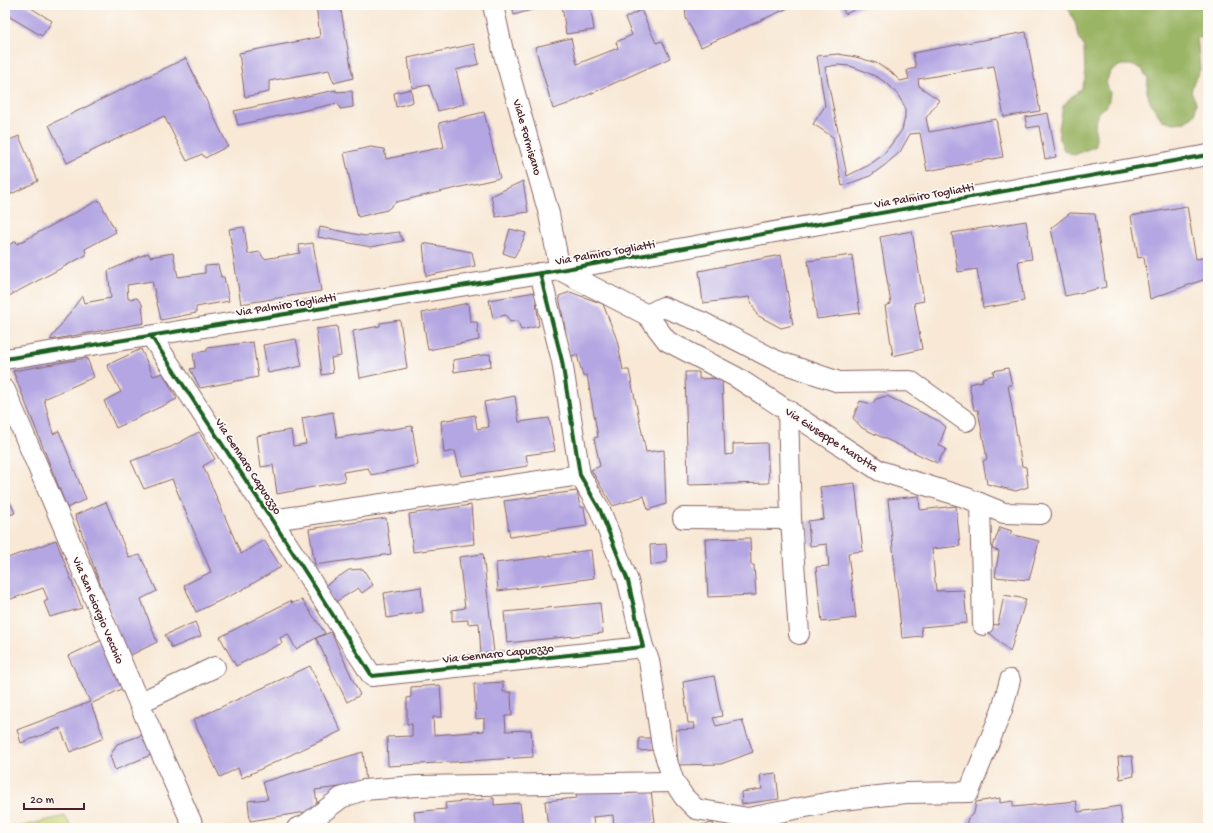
<svg xmlns="http://www.w3.org/2000/svg" width="1213" height="833" viewBox="0 0 1213 833" font-family="'Gochi Hand',sans-serif">
<style>
.green{fill:#c4d375;stroke:#877950}
.forest{fill:#9bb566;stroke:#726a48}
.building{fill:#b3a6e2;fill-rule:evenodd}
.lines{fill:none;stroke-linecap:round;stroke-linejoin:round}
.minor-casing{stroke:#876566;stroke-width:22}
.minor{stroke:#fff;stroke-width:20}
.cycleway-casing{stroke:#fdfcf7;stroke-width:6}
.cycleway{stroke:#1b5e20;stroke-width:4}
.labels{text-anchor:middle;stroke-width:3.5;stroke-linejoin:round;paint-order:stroke}
.street-label{font-size:12px;fill:#4a1f2b;stroke:#fdfcf7}
</style>
<rect width="100%" height="100%" fill="#fdfcf7"/>
<filter id="ink" filterUnits="userSpaceOnUse"><feTurbulence type="fractalNoise" baseFrequency=".025" numOctaves="2"/><feDisplacementMap in="SourceGraphic" scale="8" xChannelSelector="R" yChannelSelector="G"/><feConvolveMatrix kernelMatrix="1 2 1 2 8 2 1 2 1" color-interpolation-filters="sRGB"/></filter>
<filter id="wash" filterUnits="userSpaceOnUse"><feTurbulence type="fractalNoise" baseFrequency=".012" numOctaves="4" result="noise"/><feDisplacementMap in="SourceGraphic" scale="16" xChannelSelector="R" yChannelSelector="G"/><feGaussianBlur stdDeviation="0.9" result="paint"/><feColorMatrix in="noise" values="0 0 0 0 0 0 0 0 0 0 0 0 0 0 0 0 0 1.4 0 .05"/><feComposite in="paint" operator="in"/></filter>
<g filter="url(#wash)">
<rect width="100%" height="100%" fill="#f8e8d5"/>
<polygon class="green" points="65,816 72,828 14,828"/>
<path class="forest" d="M1067,5H1208V42L1197,36L1200,70L1194,81L1191,92L1196,102L1195,114L1185,122L1174,123L1162,120L1150,102L1147,91L1148,79L1142,69L1132,65H1121L1111,71L1106,82L1110,93L1108,104C1089,119 1097,126 1096,146L1074,155L1064,150L1060,140L1059,129L1063,106L1071,97L1081,90L1085,79L1084,46L1078,37L1076,25Z"/>
<g id="blocks">
<g class="building">
<polygon points="5,5 26,5 52,21 42,36 5,14"/>
<polygon points="316,5 340,5 353,78 334,83 329,70 269,81 269,92 245,97 239,53 320,37"/>
<polygon points="512,5 538,5 538,8 514,15"/>
<polygon points="562,5 590,5 594,30 566,34"/>
<polygon points="685,5 795,5 701,47 686,18"/>
<polygon points="841,5 866,5 845,14"/>
<polygon points="641,10 656,43 662,41 670,58 568,104 553,109 535,47 571,38 577,64 618,48 616,42 632,35 625,18"/>
<path d="M1026,32L1040,111L1004,117L994,66L918,79L919,86L939,100L926,118L929,132L996,119L1003,157L927,171L920,133L910,134L900,152L885,165L870,176L842,186L833,137L813,124L825,106L817,56L838,54L856,57L876,63L891,72L900,81L909,79L907,70L916,68L913,53ZM838,65L850,66L864,71L879,78L889,85L898,95L905,107V117L902,130L883,155L869,165L847,176L825,67Z"/>
<polygon points="474,44 479,64 456,70 464,104 438,111 429,85 412,88 408,58"/>
<polygon points="186,58 228,146 205,158 202,154 187,161 164,116 67,163 49,125"/>
<polygon points="411,89 413,102 396,107 394,93"/>
<polygon points="336,90 336,92 352,91 353,107 340,109 338,103 238,125 234,111"/>
<polygon points="484,112 500,178 396,202 387,210 358,217 344,153 371,147 384,149 386,159 444,147 439,123"/>
<polygon points="1048,113 1056,157 1045,159 1039,126 1027,128 1025,117"/>
<polygon points="19,136 38,181 5,197 5,142"/>
<polygon points="523,181 528,212 496,217 491,196"/>
<polygon points="99,200 116,232 85,249 86,255 5,298 5,247 16,241 17,244"/>
<polygon points="1187,206 1196,259 1208,257 1208,278 1150,299 1144,257 1138,258 1131,216"/>
<polygon points="1070,213 1095,214 1106,287 1065,296 1051,228"/>
<polygon points="1026,221 1032,259 1018,261 1024,301 983,308 977,269 958,272 952,233"/>
<polygon points="244,227 248,254 260,252 264,259 300,253 299,245 313,243 321,291 241,304 229,229"/>
<polygon points="320,227 365,236 399,232 403,241 371,247 318,237"/>
<polygon points="510,229 526,233 522,243 514,257 503,253"/>
<polygon points="912,231 924,301 914,303 922,349 893,356 885,306 891,304 880,237"/>
<polygon points="423,243 472,252 475,266 426,276"/>
<polygon points="148,253 150,257 173,253 178,277 205,273 205,266 218,265 221,277 224,277 229,301 196,307 196,313 161,320 152,281 127,285 128,299 137,298 142,304 144,323 50,340 82,296 84,303 111,298 108,271"/>
<polygon points="781,255 793,325 781,328 757,315 749,297 703,303 699,271"/>
<polygon points="852,255 860,313 817,319 808,261"/>
<polygon points="535,292 539,326 521,330 518,321 510,322 506,315 493,318 489,300"/>
<polygon points="570,292 603,304 617,340 623,370 629,370 646,452 664,450 666,504 648,510 644,496 613,506 591,470 600,466 594,438 598,437 587,375 583,376 577,355 570,356 559,296"/>
<polygon points="468,303 470,322 477,322 479,340 428,350 422,313"/>
<polygon points="400,320 407,368 360,378 353,331 380,326 380,323"/>
<polygon points="337,326 341,356 331,358 333,373 322,375 316,329"/>
<polygon points="296,339 302,366 268,373 263,345"/>
<polygon points="253,342 258,377 200,388 190,369 195,368 193,353 207,351 207,348"/>
<polygon points="141,349 153,376 163,373 177,399 116,428 104,401 121,392 107,365"/>
<polygon points="490,354 491,366 454,372 453,360"/>
<polygon points="87,358 94,377 44,399 53,434 59,431 86,499 67,508 13,371"/>
<polygon points="1008,368 1012,385 1008,385 1022,466 1026,467 1028,487 1016,491 987,484 983,461 987,459 978,410 974,410 969,384 983,381 982,378 994,375 993,371"/>
<polygon points="685,372 699,372 699,379 722,378 725,455 733,454 733,444 767,443 769,483 688,485"/>
<polygon points="515,396 519,422 549,418 555,451 526,455 528,466 461,476 455,451 444,453 441,421 475,415 477,429 489,427 484,402"/>
<polygon points="887,396 939,421 946,427 939,445 946,449 937,463 862,428 853,418 860,401 872,404 876,399"/>
<polygon points="5,402 16,426 5,430"/>
<polygon points="333,412 337,438 412,426 418,465 371,475 368,468 343,472 345,481 277,494 273,465 261,467 257,436 291,430 293,446 306,444 302,418"/>
<polygon points="199,432 215,459 203,466 241,554 264,540 281,567 240,591 196,612 184,585 211,572 172,479 144,489 131,461 171,447"/>
<polygon points="5,474 8,482 5,483"/>
<polygon points="855,483 863,551 848,553 856,618 822,622 816,567 829,566 827,544 810,546 808,521 824,519 820,487"/>
<polygon points="5,491 15,513 5,517"/>
<polygon points="577,491 580,507 584,507 587,526 510,537 504,501"/>
<polygon points="919,496 920,510 956,506 960,546 932,549 936,591 964,590 967,623 921,627 922,636 902,638 888,499"/>
<polygon points="106,502 129,558 140,555 157,591 141,599 157,642 127,657 75,515"/>
<polygon points="471,505 474,544 413,552 409,514"/>
<polygon points="386,518 391,554 315,565 309,529"/>
<polygon points="1000,527 1012,531 1010,534 1039,541 1029,580 995,577 999,551 992,549"/>
<polygon points="750,538 751,565 754,565 756,595 708,597 705,539"/>
<polygon points="56,540 82,608 50,617 44,602 48,600 43,588 5,601 5,559"/>
<polygon points="666,544 667,562 651,565 650,545"/>
<polygon points="591,550 594,578 498,591 496,563"/>
<polygon points="483,554 494,653 481,656 479,623 468,624 468,620 452,621 452,610 465,608 459,557"/>
<polygon points="363,569 373,585 362,593 358,588 334,603 323,587 349,570"/>
<polygon points="421,587 423,612 387,618 384,593"/>
<polygon points="1004,595 1026,599 1010,652 989,632 989,624 998,625"/>
<polygon points="302,600 325,633 316,638 331,632 360,695 347,702 316,638 296,649 288,634 280,638 282,643 236,666 220,637 290,601 292,603"/>
<polygon points="600,603 603,633 507,643 504,612"/>
<polygon points="195,622 201,636 172,648 165,635"/>
<polygon points="102,640 125,687 91,704 104,738 70,752 60,728 21,743 17,730 90,702 68,656"/>
<polygon points="310,666 341,731 242,778 238,768 220,777 193,720"/>
<polygon points="714,676 722,716 713,718 716,726 742,720 753,752 721,764 678,765 676,730 695,729 694,723 688,723 683,682"/>
<polygon points="503,682 503,692 511,692 512,716 505,716 506,731 531,730 533,757 388,766 387,737 412,736 412,724 407,724 407,698 411,697 411,687 440,685 442,717 433,717 434,735 484,731 484,718 476,719 474,684"/>
<polygon points="145,734 153,754 115,770 110,756 117,744"/>
<polygon points="639,738 652,738 653,750 639,751"/>
<polygon points="363,752 366,784 315,790 318,810 250,821 248,801 268,799 263,782"/>
<polygon points="1132,756 1134,776 1120,779 1118,757"/>
<polygon points="776,773 779,799 742,804 741,792 762,789 760,775"/>
<polygon points="624,787 625,794 651,791 655,822 614,826 613,815 593,817 594,828 548,828 545,801 577,798 576,792"/>
<polygon points="494,798 494,805 520,803 523,828 482,828 482,826 463,828 416,828 414,812 446,809 445,803"/>
<polygon points="1000,798 1000,803 1013,801 1013,807 1076,801 1078,812 1120,806 1123,828 965,828 968,818 974,813 976,802"/>
<polygon points="713,823 714,828 690,828 690,827"/>
</g>
</g>
</g>
<g filter="url(#ink)">
<use href="#blocks" fill-opacity="0" stroke="#876566" stroke-width="1"/>
<g class="lines">
<defs>
<g id="minor">
<polyline points="493,5 503,51 549,214 560,270"/>
<polyline points="560,270 647,315 667,341 736,377 880,471 967,498 1004,513 1041,514"/>
<polyline points="647,315 663,307 702,322 777,361 839,382 910,381 966,421"/>
<polyline points="151,336 272,520 372,676 643,647 628,581 600,510 580,475 562,361 540,273"/>
<polyline points="5,359 560,270 1208,155"/>
<polyline points="5,390 139,703 194,828"/>
<polyline points="788,410 791,519 799,634"/>
<polyline points="980,503 983,625"/>
<polyline points="683,518 791,519"/>
<polyline points="272,520 580,475"/>
<polyline points="643,647 649,660 662,746 674,782 684,797 696,809 748,818 842,800 906,793 969,792 1002,710 1010,680"/>
<polyline points="139,703 215,667"/>
<polyline points="297,828 304,826 341,798 363,790 417,786 674,782"/>
</g>
</defs>
<use href="#minor" class="minor-casing"/>
<use href="#minor" class="minor"/>
<defs>
<g id="cycleway">
<polyline points="151,336 272,520 372,676 643,647 628,581 600,510 580,475 562,361 540,273"/>
<polyline points="5,359 560,270 1208,155"/>
</g>
</defs>
<use href="#cycleway" class="cycleway-casing"/>
<use href="#cycleway" class="cycleway"/>
</g>
</g>
<g class="labels">
<g class="street-label">
<text transform="translate(528 137) rotate(74)" y="4">Viale Formisano</text>
<text transform="translate(924 195) rotate(-10)" y="4">Via Palmiro Togliatti</text>
<text transform="translate(605 252) rotate(-10)" y="4">Via Palmiro Togliatti</text>
<text transform="translate(286 304) rotate(-9)" y="4">Via Palmiro Togliatti</text>
<text transform="translate(832 439) rotate(33)" y="4">Via Giuseppe Marotta</text>
<text transform="translate(249 466) rotate(57)" y="4">Via Gennaro Capuozzo</text>
<text transform="translate(99 610) rotate(67)" y="4">Via San Giorgio Vecchio</text>
<text transform="translate(498 653) rotate(-6)" y="4">Via Gennaro Capuozzo</text>
</g>
</g>
<rect width="1213" height="833" fill="none" stroke="#fdfcf7" stroke-width="20"/>
<path d="M24 803v6h60v-6" fill="none" stroke="#4a1f2b" stroke-width="2"/>
<text x="30" y="803" font-size="12" fill="#4a1f2b" stroke="#fdfcf7" stroke-width="3" paint-order="stroke">20 m</text>
</svg>
